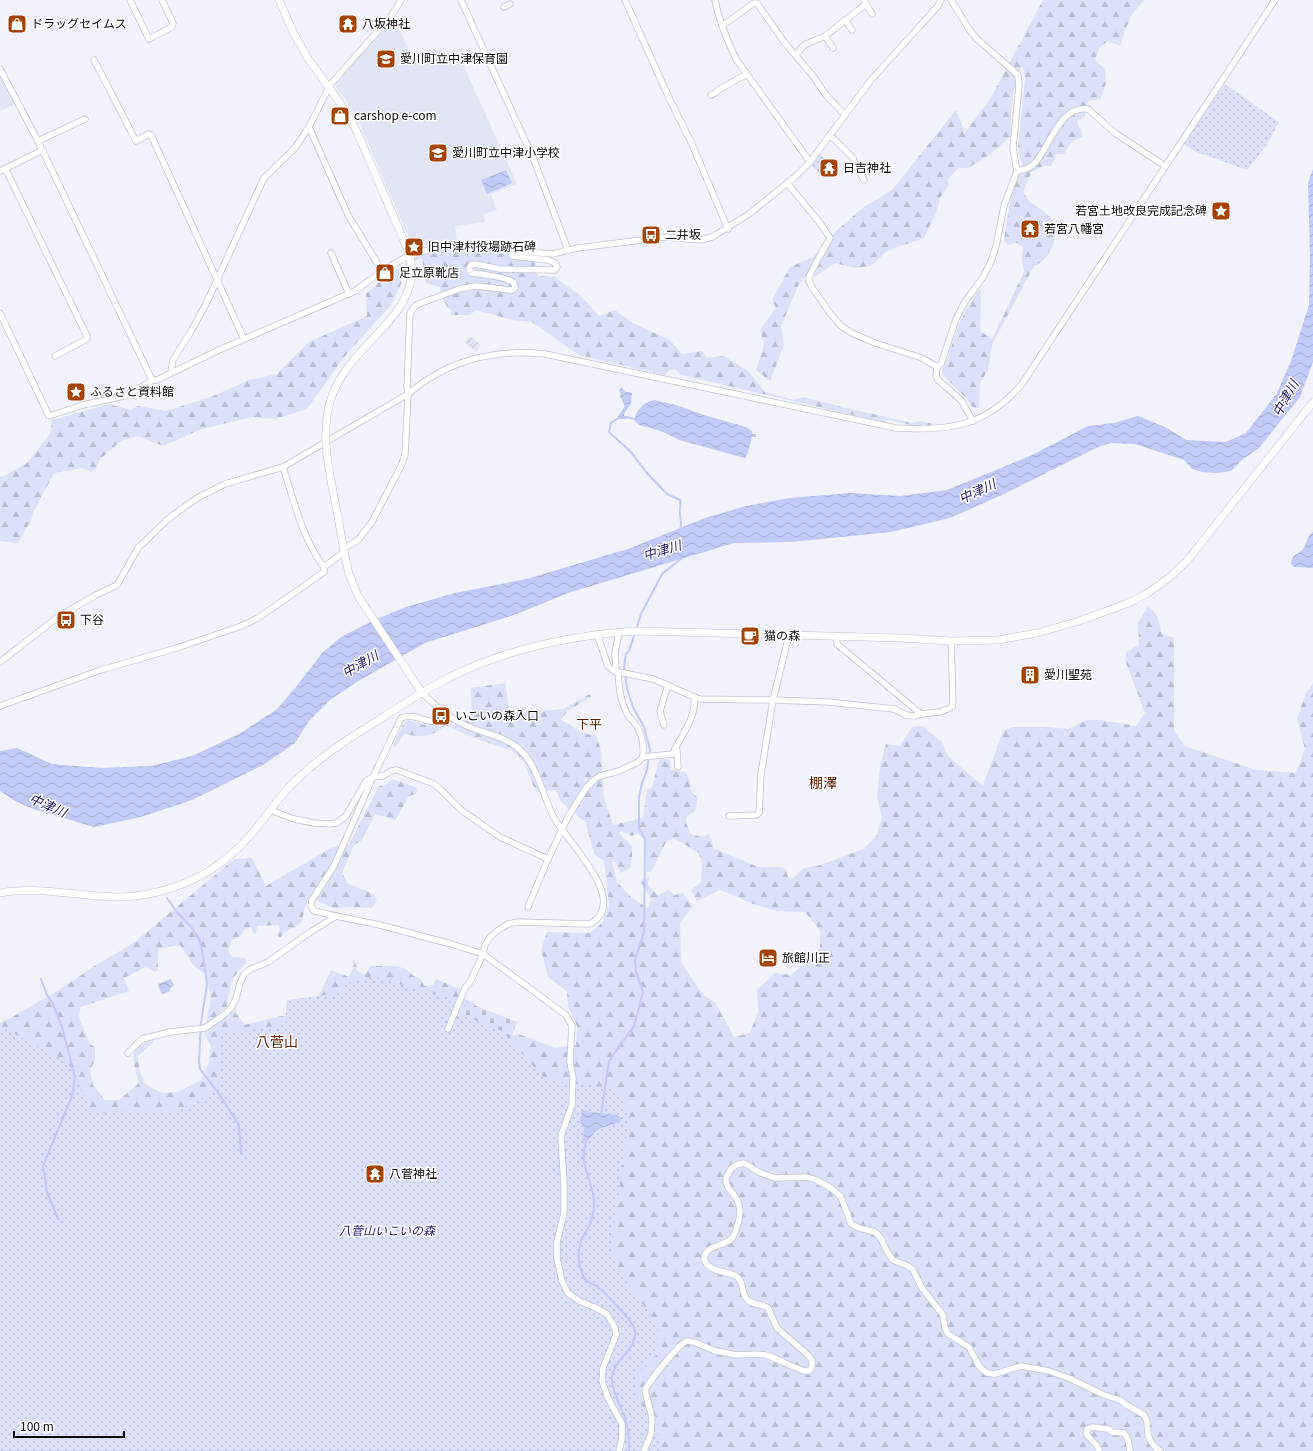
<svg xmlns="http://www.w3.org/2000/svg" width="1313" height="1451" viewBox="0 0 1313 1451" font-family="Georgia,'Noto Sans JP',serif">
<style>
.built{fill:#e2e5f4}
.industrial{fill:url(#industrial-furrows)}
.forest{fill:url(#forest-firs);fill-rule:evenodd}
.cemetery{fill:url(#cemetery-stones)}
.park{fill:url(#park-dots)}
.water{fill:url(#water-waves)}
.lines{fill:none;stroke-linecap:round;stroke-linejoin:round}
.stream{stroke:#c4caf7;stroke-width:2}
.minor-casing{stroke:#c3c4cd;stroke-width:7}
.tertiary-casing{stroke:#c3c4cd;stroke-width:8}
.minor{stroke:#fff;stroke-width:5.5}
.tertiary{stroke:#fff;stroke-width:7}
.tertiary-bridge-casing{stroke:#c3c4cd;stroke-width:8;stroke-linecap:butt}
.tertiary-bridge{stroke:#fff;stroke-width:7}
.labels{text-anchor:middle;stroke-width:3;stroke-linejoin:round;paint-order:stroke}
.poi-label{font-size:12px;fill:#0b0b0e;stroke:#fff;text-anchor:start}
.park-label{font-size:12px;font-style:italic;fill:#251c6f;stroke:#fff}
.water-label{font-size:13px;font-style:italic;fill:#241a6d;stroke:#fff}
.neighbourhood-label{font-size:13px;fill:#5f2200;stroke:#fff}
.quarter-label{font-size:14px;fill:#5f2200;stroke:#fff}
</style>
<defs>
<pattern id="industrial-furrows" width="10" height="10" patternUnits="userSpaceOnUse"><rect width="10" height="10" fill="#e2e5f4"/><path d="M-1 1l2-2M0 10L10 0M9 11l2-2" fill="none" stroke="#c1c3d0"/></pattern>
<pattern id="forest-firs" width="22" height="20" patternUnits="userSpaceOnUse"><rect width="22" height="20" fill="#dce0fb"/><path d="M5 1l3.5 6h-7zM16 11l3.5 6h-7z" fill="#bbbfd6"/></pattern>
<pattern id="cemetery-stones" width="16" height="16" patternUnits="userSpaceOnUse"><rect width="16" height="16" fill="#dce0fb"/><path d="M2 7V4a2 2 0 0 1 4 0v3zM10 15v-3a2 2 0 0 1 4 0v3z" fill="#bbbfd6"/></pattern>
<pattern id="park-dots" width="8" height="8" patternUnits="userSpaceOnUse"><rect width="8" height="8" fill="#dce0fb"/><path d="M2 2h.1M6 6h.1" fill="none" stroke="#bbbfd6" stroke-width="1.8" stroke-linecap="round"/></pattern>
<pattern id="water-waves" width="16" height="10" patternUnits="userSpaceOnUse"><rect width="16" height="10" fill="#c4caf7"/><path d="M0 5q4-4 8 0t8 0" fill="none" stroke="#a7acd3"/></pattern>
</defs>
<rect width="100%" height="100%" fill="#f1f2fb"/>
<g class="built">
<polygon points="391,22 395,22 415,61 443,48 450,65 461,60 517,184 491,194 497,210 484,214 485,222 455,226 457,243 440,244 439,242 421,247 410,241 359,122 346,100 335,86 359,57"/>
<polygon points="0,74 16,103 0,112"/>
</g>
<polygon class="industrial" points="470,336 481,345 476,352 465,342"/>
<g class="forest">
<path d="M1043,0H1144L1130,17L1120,46L1108,41L1099,48L1095,60L1105,69L1106,84L1100,99L1088,101L1085,116L1077,121L1083,137L1072,141L1064,154H1057L1051,166H1044L1032,171L1023,192L1030,202L1046,213L1057,226C1055,242 1050,260 1034,266L992,345L988,370L980,383L979,408H973L966,398L942,374V369L945,365L960,321L977,292L981,289L980,331L992,339L1024,272L1022,258L1023,247L1017,243L1008,245L1004,240L1011,196L1022,166L1018,147L1025,79L1023,66L1016,77L1012,102L1010,137L988,156L968,168H958L947,180L949,185L940,198L937,211L924,238L887,251L871,266L855,268L835,263L816,276L807,275L799,284L781,326L784,345L770,381L756,370L764,345L760,329L776,308L772,300L790,267L813,257L834,233L861,209L892,190L956,110L965,133L990,99Z"/>
<path d="M456,250L502,253L534,258L538,276L555,277L581,296L599,316L615,310L633,323L670,340L682,354L702,351L707,358L724,356L749,372L765,392L794,400L803,397L846,408L913,423L918,421L936,424L934,426L911,425L889,420L883,422L681,375L675,369L670,370L664,375L579,355L532,322L513,320L476,310L470,315H451V310C443,304 442,296 440,287L426,283L422,257L404,267L401,284L391,305L345,356L307,409L275,419L252,417L202,429L163,446L138,436L121,441L100,459L96,469L91,472L82,468L54,473L33,513L31,520L18,543L0,541V476L2,477L27,463L50,434L52,420L109,404L130,410L138,406L166,411L213,396L249,380L277,374L309,342L367,316L366,294L387,275L421,254Z"/>
<path d="M1147,607C1158,611 1160,624 1162,634L1174,638V731L1185,746L1256,770L1296,773L1305,749L1297,719L1306,693L1313,683V1451H0V1023L14,1016L59,990L93,967L135,942L234,859L252,858L266,886L331,848L349,844L379,786L386,785L393,779L417,788L416,794L409,796L395,820L375,814L362,840L354,845L342,873L348,884L374,894L377,901L372,908L348,907L336,909L320,902L310,896C304,906 305,914 300,924L285,932L280,938L278,936L280,928L278,925L257,926L256,933L254,935L251,927L244,929L242,935L232,940L228,950L232,957L245,958L246,963C231,977 232,983 227,1001L229,1004L214,1018L216,1024L223,1020L233,1009L245,1025L281,1016H295L312,1011L331,970L349,977L353,968V960H355L357,970L364,975L371,966C382,966 397,964 407,970C412,974 414,977 421,979L424,986L433,985L436,979L460,989L458,996L476,1004L473,1009L494,1022L512,1035L519,1034L555,1048L576,1045L577,1026L568,1007L567,991L548,977L541,950L547,932L590,933L602,923L609,905L604,861L594,854L586,823L561,802L556,790L536,792L524,762L511,750L479,740L447,726C441,727 441,730 436,732C426,738 415,736 404,734L396,747L393,746L404,722L409,720C418,723 426,726 435,726C444,725 445,722 454,725L472,717L471,688L505,683L510,714L563,709L590,694L591,697L567,711L561,720L586,734L596,735L601,751L604,798L613,825L643,818L647,789L652,788L659,760L669,759L671,770L686,772L690,782L691,791L698,798L695,811L687,816L686,823L691,834L702,837L708,834L712,839L713,848L758,867H782L786,870L788,877L793,878L804,868L821,865L863,849L876,837L882,818L877,796L880,767L886,744L900,746L912,727L922,726L942,742L948,756L983,786L1003,731L1013,727H1049L1068,729L1087,720H1102L1136,726L1145,713L1126,662V652L1139,645L1138,623ZM621,831L631,836L638,834L646,841V872H651L666,842L674,838L699,853L702,864L701,882L691,890L697,901L720,890L751,903L776,911L805,912L820,930V948L791,975L775,973L757,990L758,1012L750,1033L734,1037L715,1002L703,995L681,962L680,923L693,907L683,893L674,895L669,890L658,895L648,885L649,877L640,881L651,899L648,908L632,898L617,882L612,862H615L621,873L630,868L632,857V846L619,833ZM180,945L193,965L205,974L211,997L206,1023L210,1021L213,1028L205,1032L204,1034L211,1046L209,1062L201,1080L178,1092L162,1093L145,1084L139,1069L138,1056L153,1043L154,1040C126,1046 133,1061 139,1083L119,1100H105L93,1085L90,1070L95,1060V1047L90,1044L78,1016L81,1007L129,991L124,978L146,967L155,972L158,970V949Z"/>
</g>
<polygon class="cemetery" points="466,1002 517,1022 509,1043 458,1023"/>
<g class="park">
<polygon points="1225,84 1279,122 1268,143 1247,170 1194,151 1184,144"/>
<polygon points="820,154 826,160 829,158 836,166 823,178 811,164"/>
<polygon points="372,976 459,1001 457,1013 502,1031 546,1080 614,1088 630,1114 611,1245 617,1268 658,1325 657,1354 636,1376 638,1399 661,1440 659,1451 0,1451 0,1026 68,1062 93,1113 176,1111 218,1090 221,1034 285,1025 287,1000 341,993 347,983"/>
</g>
<g class="water">
<polygon points="1313,169 1313,362 1300,397 1259,448 1243,459 1231,471 1216,473 1202,472 1192,469 1184,460 1135,444 1111,443 1100,446 1004,494 950,518 891,532 791,542 734,543 568,593 517,614 425,643 355,683 330,700 309,721 295,743 263,765 192,800 141,817 94,827 33,809 15,801 0,791 0,751 17,748 52,764 101,768 151,766 192,756 239,734 277,709 296,687 322,653 341,637 374,620 406,607 455,593 526,579 628,549 705,518 746,506 790,498 850,493 900,496 947,490 1030,456 1088,426 1114,423 1138,416 1167,428 1186,440 1226,442 1246,433 1277,393 1291,361 1309,305 1310,256 1308,183"/>
<polygon points="506,170 512,183 487,194 481,180"/>
<polygon points="622,387 625,392 629,392 632,393 631,403 624,414 624,416 627,416 626,419 619,419 618,416 625,406 620,396 621,394 619,390"/>
<path d="M654,400L676,405L704,415L746,427L752,431V434H756V437H752L748,452L745,458L679,440L661,431L639,425L634,420C637,411 642,402 654,400Z"/>
<path d="M1313,532V568L1294,567L1291,564C1293,552 1297,556 1303,549C1307,543 1307,536 1313,532Z"/>
<polygon points="171,979 174,985 170,988 170,991 163,994 160,991 158,984"/>
<polygon points="582,1111 617,1115 621,1119 620,1122 601,1128 595,1132 586,1143 583,1143 584,1128 580,1121"/>
</g>
<g class="lines">
<g class="stream">
<path d="M620,417L611,423L609,432L631,452L646,472L667,494L680,500C681,504 680,505 680,509C679,518 683,520 680,530"/>
<polyline points="625,417 635,419"/>
<polyline points="167,898 176,911 192,928 200,941 204,962 207,984 201,1023 199,1061 200,1069 219,1094 239,1125 241,1154"/>
<polyline points="41,979 47,995 53,1004 62,1027 75,1077 72,1096 43,1166 47,1192 58,1219"/>
<polyline points="601,1115 609,1061 634,1026 643,992 636,972 635,959 644,933 645,839 639,828 639,797 642,783 647,770 650,750 644,727 633,707 627,689 624,666 626,654 629,651 641,614 662,574 682,558"/>
<path d="M586,1142C577,1165 596,1185 594,1207C593,1213 592,1220 590,1225C587,1230 583,1235 581,1241C577,1253 578,1268 585,1279C588,1283 594,1284 598,1287C605,1292 634,1323 635,1330C638,1351 610,1360 612,1381C613,1394 621,1406 625,1418C629,1429 629,1439 629,1451"/>
</g>
<defs>
<g id="minor">
<polyline points="130,0 149,39 172,27 173,23 162,0"/>
<polyline points="461,0 534,160 568,250"/>
<polyline points="625,0 670,100 691,142 728,229"/>
<path d="M715,0C719,21 727,40 736,59L810,162"/>
<polyline points="866,4 872,14"/>
<polyline points="504,7 510,4"/>
<polyline points="845,20 852,30"/>
<polyline points="722,26 754,3 757,3 784,42 814,77 825,94 845,115"/>
<polyline points="825,36 833,48"/>
<polyline points="796,55 804,45 825,36 866,4 864,0"/>
<polyline points="94,60 136,141 149,134 151,135 244,339"/>
<polyline points="0,69 38,141 152,380 157,380 219,350 355,291 382,271 410,255 436,248 455,246 552,254 578,248 665,237 701,240 712,237 749,214 795,177 810,162 871,80 938,6 941,0"/>
<polyline points="711,95 717,92 718,90 747,74"/>
<polyline points="309,127 348,215 382,271"/>
<polyline points="829,136 834,139 853,158 854,162 864,180"/>
<polyline points="38,141 85,119"/>
<polyline points="5,168 87,336 87,339 55,356"/>
<polyline points="0,171 43,150"/>
<path d="M1017,171C1023,170 1029,169 1034,164C1049,149 1059,105 1088,109L1115,133L1165,166"/>
<polyline points="787,183 820,223 830,238 817,261 809,277 809,281 813,289 830,313 841,326 852,333 875,343 922,358 937,367 936,376 938,380 961,400 973,421"/>
<polyline points="331,253 349,294"/>
<polyline points="0,313 49,416 83,405 124,396 149,383 152,380"/>
<polyline points="937,367 941,364 956,319 965,302 983,277 991,262 996,246 1004,206 1017,171 1013,148 1019,86 1018,75 977,39 969,29 951,0"/>
<polyline points="171,372 173,360 190,333 206,304 264,178 295,148 309,127 330,85 392,15 401,0"/>
<path d="M283,467L408,394C448,360 493,349 545,354L896,428C950,431 985,427 1022,384L1275,0"/>
<polyline points="597,634 608,666 614,671 653,679 699,699 773,700 761,774 759,813 756,815 729,816"/>
<polyline points="789,635 773,700 828,702 894,709 906,715 915,716 921,714 940,712 952,707 953,700 951,641"/>
<polyline points="836,636 837,644 921,714"/>
<path d="M0,662L58,617L94,596L117,585L138,548L167,520L187,505L199,497L225,484L283,467C294,501 302,538 324,567L344,552L346,547L358,540L372,522L401,466L405,455L408,394L407,387L410,313L416,305L459,289L476,286L510,290H513L515,288C515,285 515,284 513,282C505,277 480,274 471,273L469,268L471,265L475,264L500,269L555,270L557,267L555,263L548,260L512,256L511,251"/>
<polyline points="616,671 615,653 619,632"/>
<path d="M618,672C619,686 620,699 626,712C628,716 630,718 633,721C642,731 644,744 643,757L673,754L675,749"/>
<path d="M422,693C437,707 452,721 472,728C487,734 506,737 519,749C538,766 542,794 553,816C565,840 632,901 590,924L518,922L508,924L497,931L490,937L485,945L483,954L470,982L465,988L448,1029"/>
<polyline points="0,706 101,670 180,647 244,625 258,618 324,572 324,567"/>
<polyline points="664,725 660,711 668,685"/>
<path d="M678,767L677,751L675,749C683,733 697,715 694,697"/>
<polyline points="270,810 294,819 314,823 330,824 337,823 346,816 366,781 373,777 383,776 391,771 397,770 434,784 439,788 461,810 500,837 548,859"/>
<polyline points="528,907 548,859 568,817 586,788 594,780 600,776 619,771 638,762 643,757"/>
<path d="M336,916L314,911L311,906L312,900L334,866L373,777L401,718C416,712 426,725 440,721C443,721 447,718 449,717"/>
<polyline points="128,1053 142,1039 170,1032 205,1028 221,1017 231,1008 236,999 240,983 244,974 251,969 268,962 309,933 336,916 380,925 451,944 483,954 566,1015 572,1026 570,1062 573,1078 572,1105 561,1136 564,1186 564,1213 557,1242 557,1258 562,1281 568,1293 579,1301 594,1307 607,1314 615,1328 616,1335 603,1368 602,1381 608,1398 622,1424 622,1438 619,1451"/>
<path d="M644,1451L651,1434L652,1418L645,1390C649,1382 679,1343 687,1341C693,1340 709,1349 716,1351C723,1352 730,1354 737,1355C746,1355 756,1353 765,1355C779,1359 791,1367 805,1371H809L812,1367V1360L809,1356L777,1328L768,1308C762,1303 751,1306 746,1298C741,1291 744,1281 736,1276C725,1270 709,1273 704,1259C705,1246 722,1246 730,1240C734,1237 736,1231 737,1226C740,1219 741,1209 738,1202C735,1192 725,1189 726,1178L731,1169L736,1165L743,1163L748,1165L758,1172L775,1178L807,1177L816,1180L831,1188L841,1197L851,1224L859,1228L875,1232L880,1237L888,1253L893,1260L908,1266L913,1270L922,1288L943,1315L945,1328L948,1334L969,1347L979,1366L983,1370L987,1373L995,1374L1021,1366L1049,1371L1071,1379L1104,1395L1120,1400L1125,1404L1144,1415L1147,1421L1148,1435L1150,1440L1155,1447L1160,1451"/>
<polyline points="1099,1451 1097,1446 1087,1435 1087,1429 1092,1427 1108,1429 1112,1432 1124,1433 1128,1439 1130,1451"/>
</g>
<g id="tertiary">
<polyline points="279,0 294,34 309,60 346,111 358,134 410,255 412,273 410,284"/>
<polyline points="338,517 344,552 349,574 358,596 422,693"/>
<path d="M0,893C38,886 77,896 115,897C142,897 168,891 192,880C216,869 238,850 254,831C267,815 279,797 293,783C318,758 348,739 377,721C402,705 426,689 452,676C510,648 573,635 637,631L901,638L951,641L998,640L1037,633L1076,622L1126,604L1148,593L1170,577L1187,561L1313,402"/>
</g>
</defs>
<use href="#minor" class="minor-casing"/>
<use href="#tertiary" class="tertiary-casing"/>
<use href="#minor" class="minor"/>
<use href="#tertiary" class="tertiary"/>
<defs>
<path id="tertiary-bridge" d="M338,517C331,478 318,434 332,396C339,376 354,359 369,343C386,324 403,310 410,284"/>
</defs>
<use href="#tertiary-bridge" class="tertiary-bridge-casing"/>
<use href="#tertiary-bridge" class="tertiary-bridge"/>
</g>
<defs>
<symbol id="shop-square" viewBox="-11 -11 22 22"><rect x="-9" y="-9" width="18" height="18" rx="4" fill="#a54303" stroke="#fff"/><path d="M-5-2.5h2.3a2.7 3.5 0 0 1 5.4 0H5L5.5 6h-11ZM-1.5-2.5h3a1.5 2.3 0 0 0-3 0Z" fill="#fff"/></symbol>
<symbol id="temple-square" viewBox="-11 -11 22 22"><rect x="-9" y="-9" width="18" height="18" rx="4" fill="#a54303" stroke="#fff"/><path d="M0-6L5-2H3V0L6.5 2.5H4V6H1.5V3h-3V6H-4V2.5H-6.5L-3 0V-2H-5Z" fill="#fff"/></symbol>
<symbol id="school-square" viewBox="-11 -11 22 22"><rect x="-9" y="-9" width="18" height="18" rx="4" fill="#a54303" stroke="#fff"/><path d="M0-5L7-2L0 1L-7-2ZM-4 1L0 2.5L4 1V4Q0 6-4 4Z" fill="#fff"/></symbol>
<symbol id="sight-square" viewBox="-11 -11 22 22"><rect x="-9" y="-9" width="18" height="18" rx="4" fill="#a54303" stroke="#fff"/><path d="M0-6L1.8-2.2L6-1.7L2.9 1.2L3.7 5.4L0 3.3L-3.7 5.4L-2.9 1.2L-6-1.7L-1.8-2.2Z" fill="#fff"/></symbol>
<symbol id="bus-square" viewBox="-11 -11 22 22"><rect x="-9" y="-9" width="18" height="18" rx="4" fill="#a54303" stroke="#fff"/><path d="M-5-6H5V4H4V6H2V4H-2V6H-4V4H-5ZM-3.5-4V0h7V-4ZM-3.5 1.2v1.5H-2V1.2ZM2 1.2v1.5H3.5V1.2Z" fill="#fff"/></symbol>
<symbol id="cafe-square" viewBox="-11 -11 22 22"><rect x="-9" y="-9" width="18" height="18" rx="4" fill="#a54303" stroke="#fff"/><path d="M-5.5-4.5H6V0H3Q3 3.5 0 3.5H-2.5Q-5.5 3.5-5.5 0ZM3-3.2v2h1.7v-2ZM-6 4.5H4V6H-6Z" fill="#fff"/></symbol>
<symbol id="building-square" viewBox="-11 -11 22 22"><rect x="-9" y="-9" width="18" height="18" rx="4" fill="#a54303" stroke="#fff"/><path d="M-4-6H4V6H1V3H-1V6H-4ZM-2.5-4.3h1.7v1.8h-1.7ZM.8-4.3h1.7v1.8H.8ZM-2.5-1h1.7V.8h-1.7ZM.8-1h1.7V.8H.8Z" fill="#fff"/></symbol>
<symbol id="hotel-square" viewBox="-11 -11 22 22"><rect x="-9" y="-9" width="18" height="18" rx="4" fill="#a54303" stroke="#fff"/><path d="M-6-4.5h1.5V1H6V5H4.5V3h-9V5H-6ZM-4 0a1.8 1.8 0 1 1 3.6 0ZM.5 0V-2.5h3Q6-2.5 6 0Z" fill="#fff"/></symbol>
</defs>
<g fill-rule="evenodd">
<use href="#shop-square" x="6" y="13" width="22" height="22"/>
<use href="#temple-square" x="337" y="13" width="22" height="22"/>
<use href="#school-square" x="375" y="48" width="22" height="22"/>
<use href="#shop-square" x="329" y="105" width="22" height="22"/>
<use href="#school-square" x="427" y="142" width="22" height="22"/>
<use href="#temple-square" x="818" y="157" width="22" height="22"/>
<use href="#sight-square" x="1210" y="200" width="22" height="22"/>
<use href="#temple-square" x="1019" y="218" width="22" height="22"/>
<use href="#bus-square" x="640" y="224" width="22" height="22"/>
<use href="#sight-square" x="403" y="236" width="22" height="22"/>
<use href="#shop-square" x="374" y="262" width="22" height="22"/>
<use href="#sight-square" x="65" y="381" width="22" height="22"/>
<use href="#bus-square" x="55" y="609" width="22" height="22"/>
<use href="#cafe-square" x="739" y="625" width="22" height="22"/>
<use href="#building-square" x="1019" y="664" width="22" height="22"/>
<use href="#bus-square" x="430" y="705" width="22" height="22"/>
<use href="#hotel-square" x="757" y="947" width="22" height="22"/>
<use href="#temple-square" x="364" y="1163" width="22" height="22"/>
</g>
<g class="labels">
<g class="poi-label">
<text x="31" y="28">ドラッグセイムス</text>
<text x="362" y="28">八坂神社</text>
<text x="400" y="63">愛川町立中津保育園</text>
<text x="354" y="120">carshop e-com</text>
<text x="452" y="157">愛川町立中津小学校</text>
<text x="843" y="172">日吉神社</text>
<text x="1207" y="215" text-anchor="end">若宮土地改良完成記念碑</text>
<text x="1044" y="233">若宮八幡宮</text>
<text x="665" y="239">二井坂</text>
<text x="428" y="251">旧中津村役場跡石碑</text>
<text x="399" y="277">足立原靴店</text>
<text x="90" y="396">ふるさと資料館</text>
<text x="80" y="624">下谷</text>
<text x="764" y="640">猫の森</text>
<text x="1044" y="679">愛川聖苑</text>
<text x="455" y="720">いこいの森入口</text>
<text x="782" y="962">旅館川正</text>
<text x="389" y="1178">八菅神社</text>
</g>
<g class="park-label">
<text x="387" y="1235">八菅山いこいの森</text>
</g>
<g class="water-label">
<text transform="translate(1285 398) rotate(-61)" y="5">中津川</text>
<text transform="translate(977 491) rotate(-25)" y="5">中津川</text>
<text transform="translate(662 550) rotate(-17)" y="5">中津川</text>
<text transform="translate(360 664) rotate(-30)" y="5">中津川</text>
<text transform="translate(48 805) rotate(24)" y="5">中津川</text>
</g>
<g class="neighbourhood-label">
<text x="589" y="729">下平</text>
</g>
<g class="quarter-label">
<text x="823" y="788">棚澤</text>
<text x="277" y="1047">八菅山</text>
</g>
</g>
<path d="M14 1431v6h110v-6" fill="none" stroke="#0b0b0e" stroke-width="2"/>
<text x="20" y="1431" font-size="12" fill="#0b0b0e" stroke="#ffffff" stroke-width="3" paint-order="stroke">100 m</text>
</svg>
